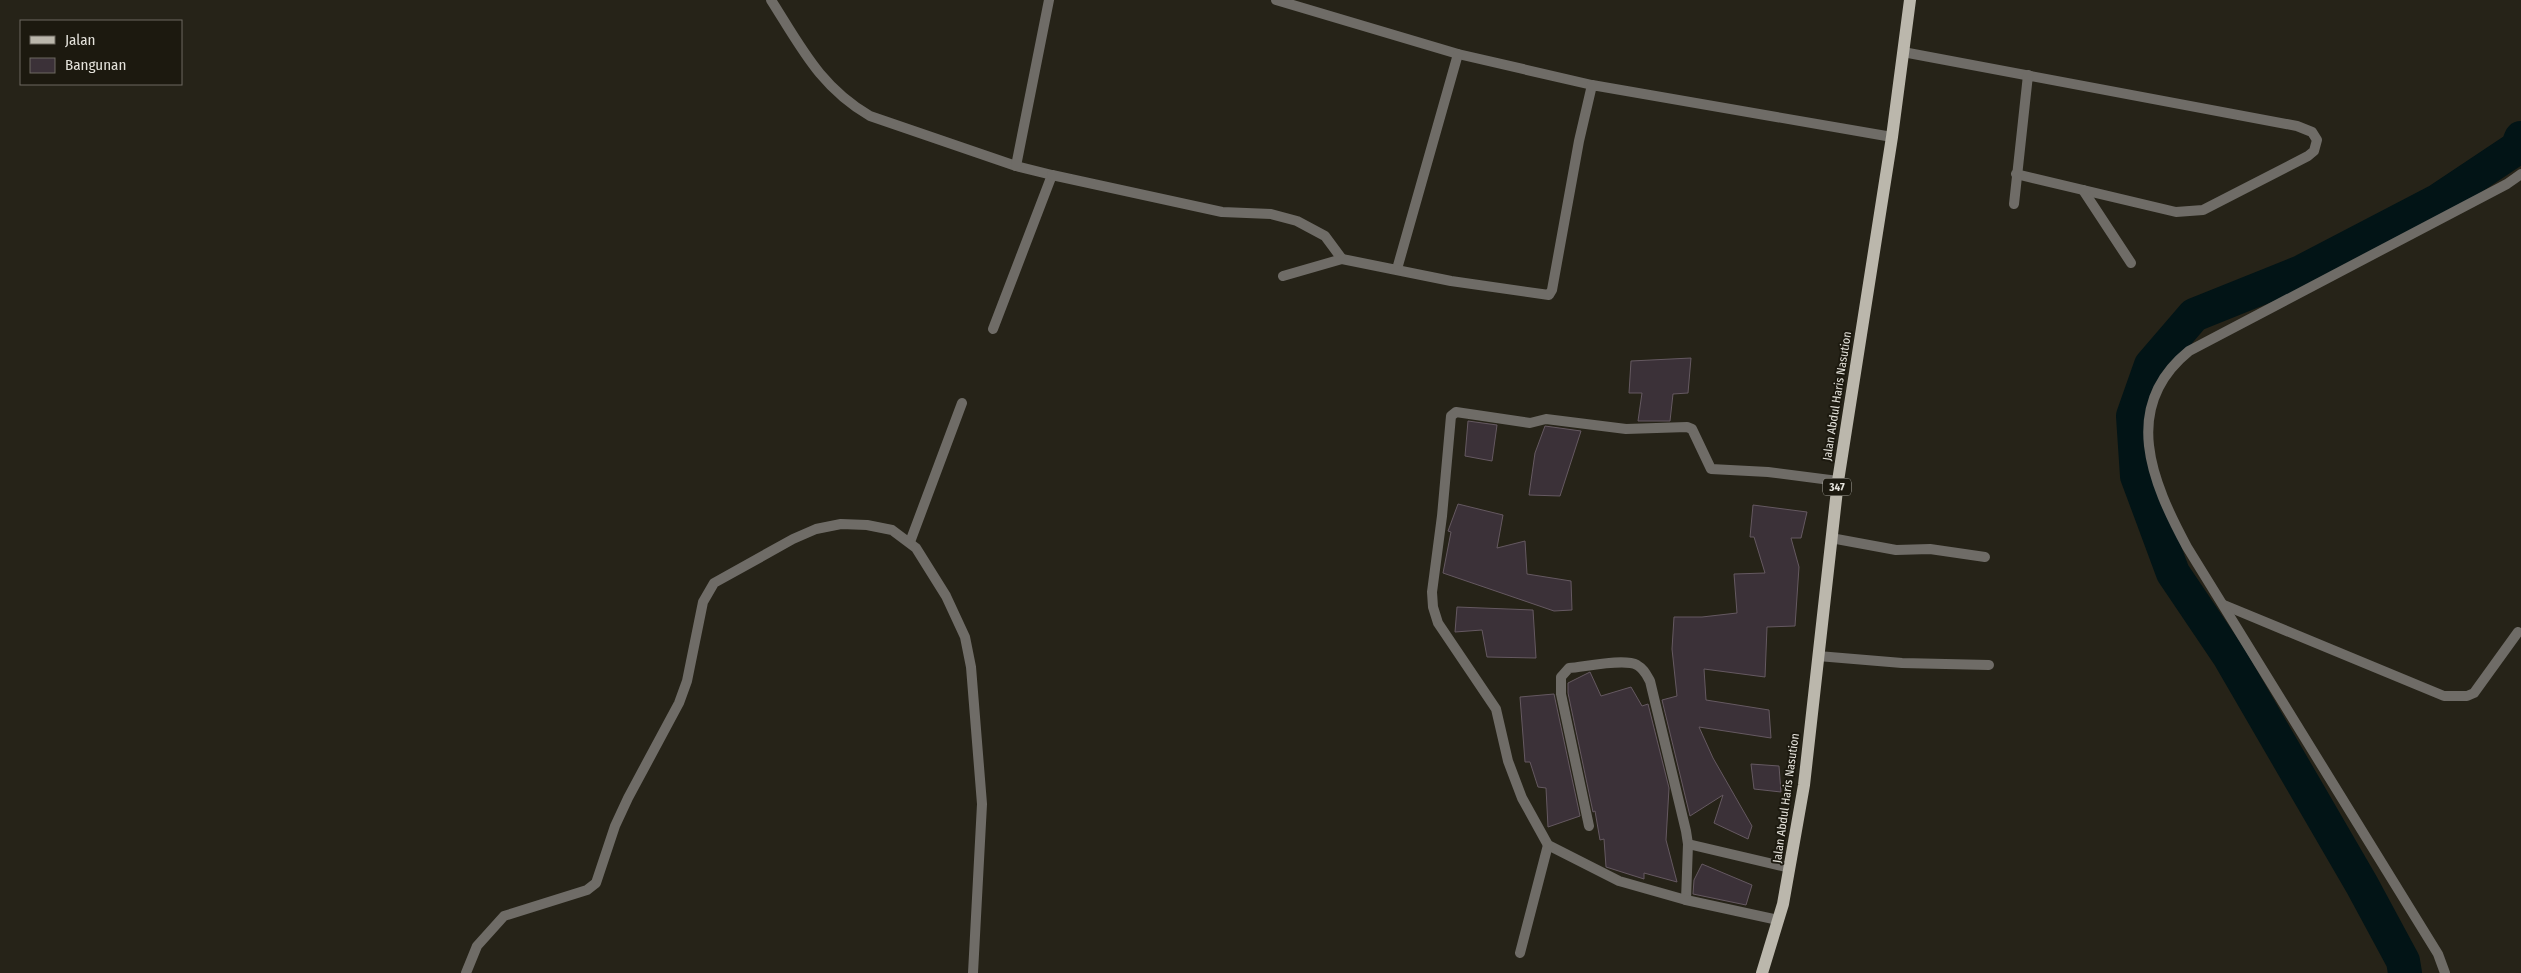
<svg xmlns="http://www.w3.org/2000/svg" width="2521" height="973" viewBox="0 0 2521 973" font-family="'Fira Sans Condensed',sans-serif">
<style>
.lines{fill:none;stroke-linecap:round;stroke-linejoin:round}
.river{stroke:#021416;stroke-width:34}
.building{fill:#3b3138;stroke:#655961}
.minor{stroke:#6f6c67;stroke-width:10}
.primary{stroke:#bbb7ac;stroke-width:12}
.labels{text-anchor:middle;stroke-width:4;stroke-linejoin:round;paint-order:stroke}
.shield{fill:#1c190f;stroke:#a8a69e;stroke-width:1}
.shield-label{font-size:11px;font-weight:bold;fill:#e4e2db}
.street-label{font-size:12px;fill:#e4e2db;stroke:#1c190f}
</style>
<rect width="100%" height="100%" fill="#262318"/>
<g class="lines">
<polyline class="river" points="2405,973 2403,961 2362,885 2229,656 2173,573 2137,476 2133,416 2151,365 2194,315 2301,272 2439,200 2517,148 2521,138"/>
</g>
<g class="building">
<polygon points="1691,358 1688,393 1673,394 1670,421 1638,421 1642,393 1629,393 1631,361"/>
<polygon points="1468,421 1497,425 1492,461 1465,456"/>
<polygon points="1545,426 1581,431 1560,496 1529,495 1535,453"/>
<polygon points="1458,504 1503,515 1497,548 1525,541 1527,574 1571,581 1572,610 1554,611 1443,573 1451,532 1448,531"/>
<polygon points="1753,505 1807,512 1801,538 1791,538 1799,567 1795,626 1767,627 1765,677 1704,669 1706,700 1769,710 1771,738 1699,727 1713,758 1752,826 1748,839 1714,823 1723,795 1690,816 1662,700 1677,696 1672,649 1674,617 1702,617 1737,613 1734,574 1765,573 1754,537 1750,537"/>
<polygon points="1457,607 1533,610 1536,658 1487,657 1482,630 1455,632"/>
<polygon points="1590,672 1601,696 1631,687 1642,706 1648,704 1669,788 1666,840 1677,882 1644,873 1644,879 1606,867 1604,839 1600,840 1595,811 1593,812 1568,693 1568,683"/>
<polygon points="1554,694 1580,816 1548,827 1546,788 1538,787 1530,762 1525,762 1520,697"/>
<polygon points="1751,764 1779,766 1781,792 1754,789"/>
<polygon points="1702,864 1752,885 1746,905 1693,894 1694,880"/>
</g>
<g class="lines">
<g class="minor">
<path d="M771,0C801,47 820,87 870,116L1016,166L1052,175L993,329"/>
<polyline points="1276,0 1458,54 1592,85"/>
<polyline points="1903,52 2297,126 2312,132 2317,140 2314,151 2308,156 2203,210 2176,212 2016,174"/>
<polyline points="1016,166 1049,0"/>
<polyline points="1052,175 1222,212 1271,214 1297,221 1325,236 1342,259"/>
<polyline points="2083,190 2131,263"/>
<polyline points="2014,204 2028,75"/>
<polyline points="1397,269 1458,54"/>
<polyline points="1283,276 1342,259 1451,281 1549,295 1552,290 1579,141 1592,85 1892,137"/>
<polyline points="1831,538 1896,550 1930,549 1985,557"/>
<polyline points="910,542 962,403"/>
<polyline points="2224,605 2444,696 2467,696 2474,693 2518,632"/>
<polyline points="1818,656 1902,663 1989,665"/>
<path d="M1589,826L1561,694V677L1569,668C1584,667 1624,658 1637,665C1644,669 1646,674 1650,681L1686,831L1688,844L1686,900"/>
<polyline points="1688,844 1790,868"/>
<polyline points="1778,920 1686,900 1619,881 1548,845 1522,798 1508,761 1496,709 1438,623 1433,607 1432,592 1442,516 1451,416 1456,412 1530,423 1546,419 1626,429 1687,427 1692,429 1711,469 1768,472 1838,481"/>
<polyline points="1520,953 1548,845"/>
<polyline points="466,973 477,946 504,916 587,890 596,883 615,826 628,798 679,703 687,681 703,602 714,583 793,539 816,529 841,524 867,525 892,530 916,548 946,596 965,637 971,667 982,804 973,973"/>
<path d="M2445,973L2438,954L2187,547C2152,482 2120,407 2189,351L2507,184L2521,174"/>
</g>
<polyline class="primary" points="1762,973 1783,904 1804,785 1838,481 1892,137 1910,0"/>
</g>
<g class="labels">
<rect class="shield" x="1823" y="478.5" width="28" height="17" rx="4"/>
<g class="shield-label">
<text x="1837" y="491">347</text>
</g>
<g class="street-label">
<text transform="translate(1837 396) rotate(-81)" y="4">Jalan Abdul Haris Nasution</text>
<text transform="translate(1786 798) rotate(-82)" y="4">Jalan Abdul Haris Nasution</text>
</g>
</g>
<rect x="20" y="20" width="162" height="65" fill="#1c190f" stroke="#6c6961"/>
<rect x="30" y="36" width="25" height="8" fill="#bbb7ac" stroke="#6c6961"/>
<text x="65" y="45" font-size="15" fill="#e4e2db">Jalan</text>
<rect x="30" y="58" width="25" height="15" fill="#3b3138" stroke="#6c6961"/>
<text x="65" y="70" font-size="15" fill="#e4e2db">Bangunan</text>
</svg>
